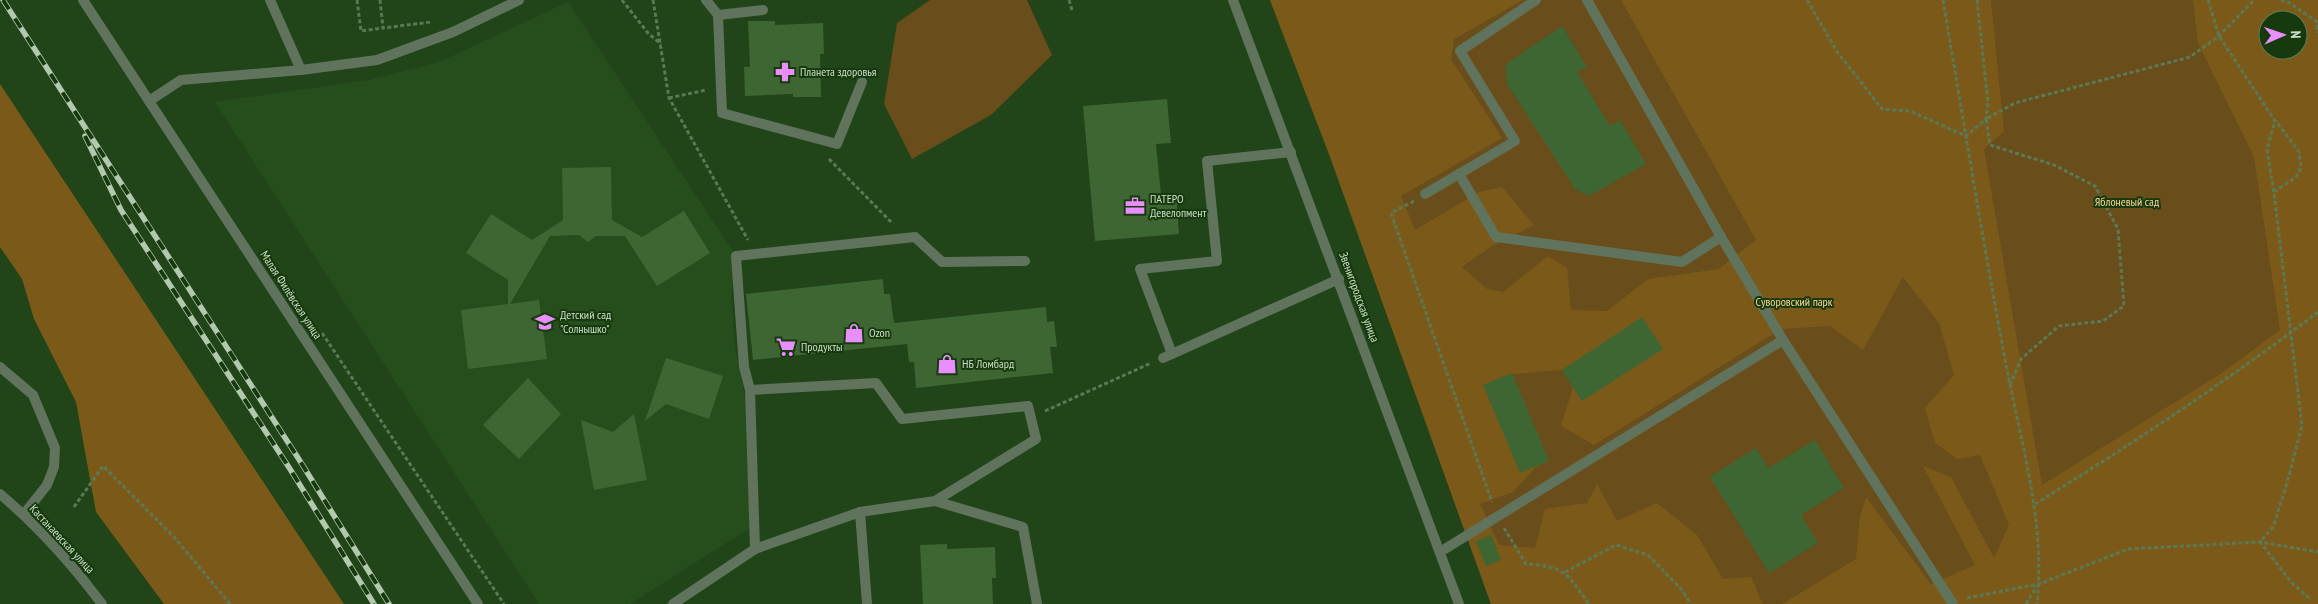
<svg xmlns="http://www.w3.org/2000/svg" width="2318" height="604" viewBox="0 0 2318 604" font-family="'PT Sans Narrow',sans-serif">
<style>
.built{fill:#264e1c}
.green{fill:#694d1a;fill-rule:evenodd}
.forest{fill:#7b5a19;fill-rule:evenodd}
.building{fill:#3d6633}
.lines{fill:none;stroke-linecap:round;stroke-linejoin:round}
.path{stroke:#5b7954;stroke-width:3;stroke-dasharray:4 2.5;stroke-linecap:butt}
.service{stroke:#60735c;stroke-width:10}
.minor{stroke:#60735c;stroke-width:10}
.tertiary{stroke:#60735c;stroke-width:10}
.rail-casing{stroke:#b3c9ae;stroke-width:5.5}
.rail{stroke:#17390e;stroke-width:4;stroke-dasharray:11;stroke-linecap:butt}
.labels{text-anchor:middle;stroke-width:4;stroke-linejoin:round;paint-order:stroke}
.poi-label{font-size:12px;fill:#cbdfc6;stroke:#17390e;text-anchor:start}
.park-label{font-size:12px;fill:#fed692;stroke:#17390e}
.street-label{font-size:12px;fill:#cbdfc6;stroke:#17390e}
</style>
<rect width="100%" height="100%" fill="#214419"/>
<polygon class="built" points="568,2 736,256 731,298 735,346 745,397 750,528 630,604 539,604 215,102 369,80 439,62"/>
<g class="green">
<polygon points="930,0 1027,0 1052,55 991,115 912,159 884,104 897,23"/>
<path d="M1270,0H2318V604H1491L1329,154ZM2268,20H2298V50H2268Z"/>
</g>
<g class="forest">
<path d="M1270,0H1523L1454,39L1451,59L1502,138L1401,196L1415,230L1479,192L1502,187L1534,225L1489,248L1462,267L1487,289L1503,292L1548,256L1567,268L1571,310L1607,311L1648,279L1719,269L1756,240L1621,0H1991L2004,131L1984,149L2042,485L2222,373L2280,330L2254,157L2198,43L2193,0H2318V604H1782L1856,559L1860,517L1866,497L1931,584L1975,565L1923,466L1951,477L1994,558L2009,525L1980,455L1957,459L1935,443L1925,408L1954,375L1939,323L1903,277L1863,350L1830,326L1781,329L1594,445L1561,426L1573,387L1562,370L1512,374L1549,461L1537,466L1513,492L1480,504L1499,545L1535,548L1545,509L1587,503L1597,484L1617,521L1657,503L1697,535L1723,579L1751,577L1763,604H1491L1329,154ZM2268,20H2298V50H2268Z"/>
<polygon points="0,84 344,604 164,604 96,512 76,402 34,319 22,279 0,247"/>
</g>
<g class="building">
<polygon points="748,21 775,21 775,25 823,23 824,54 820,54 821,97 793,97 793,94 745,96 744,67 750,67"/>
<polygon points="1562,26 1587,67 1577,72 1610,126 1620,120 1646,164 1589,196 1575,189 1507,84 1506,64"/>
<polygon points="1167,99 1171,143 1156,144 1161,195 1176,193 1179,234 1095,241 1083,106"/>
<polygon points="611,167 612,220 642,237 684,211 710,253 657,286 625,236 596,236 588,242 579,235 550,236 510,304 539,300 547,359 468,369 461,310 508,304 508,280 466,253 491,214 532,240 563,220 562,168"/>
<polygon points="883,279 884,294 890,294 894,323 1046,307 1047,322 1054,321 1057,347 1050,347 1053,373 916,388 914,362 909,362 907,344 753,360 746,294"/>
<polygon points="1642,317 1663,349 1582,401 1562,370"/>
<polygon points="666,358 723,376 709,419 666,404 645,421"/>
<polygon points="1512,373 1549,461 1520,473 1483,385"/>
<polygon points="528,378 561,414 519,459 483,425"/>
<polygon points="634,414 647,480 594,490 581,420 613,432"/>
<polygon points="1815,440 1844,488 1801,515 1818,543 1769,573 1710,477 1756,448 1768,468"/>
<polygon points="1491,535 1501,560 1486,566 1476,541"/>
<polygon points="947,544 947,549 995,547 996,578 992,578 993,604 923,604 920,545"/>
</g>
<g class="lines">
<g class="path">
<polyline points="357,0 361,31 383,28"/>
<polyline points="380,0 383,28 431,22"/>
<polyline points="622,0 648,33 661,44"/>
<polyline points="653,0 669,98 748,240"/>
<polyline points="1069,0 1072,10"/>
<polyline points="1807,0 1838,53 1882,109 1910,111 1966,136 1986,119 1988,103 1977,0"/>
<path d="M1943,0C1963,118 1982,236 2004,354C2019,437 2046,519 2037,604"/>
<polyline points="2208,0 2219,36 2275,121 2267,150 2274,193 2302,426 2287,483 2273,527 2260,542 2292,583 2310,599"/>
<polyline points="2281,0 2288,2 2316,21 2318,33"/>
<polyline points="669,98 706,90"/>
<polyline points="829,159 893,224"/>
<polyline points="2274,192 2296,177 2301,168 2299,152 2276,121"/>
<polyline points="1414,201 1391,213 1492,502"/>
<polyline points="322,333 504,604"/>
<polyline points="2010,385 2021,359 2059,326 2103,321 2124,306 2118,229 2095,186 2054,165 1990,145 1986,119 2015,103 2190,57 2219,36 2254,0"/>
<polyline points="1045,411 1151,363"/>
<path d="M2035,504C2132,444 2227,381 2318,312"/>
<polyline points="74,507 103,466 174,537 230,604"/>
<path d="M1504,528L1526,564C1567,567 1566,573 1589,604"/>
<polyline points="1565,572 1616,545 1648,555 1682,590 1691,604"/>
<polyline points="1967,598 2039,584 2128,549 2260,542 2318,552"/>
<polyline points="2026,604 2037,586"/>
</g>
<g class="service">
<polyline points="270,0 301,70"/>
<polyline points="706,0 718,15 722,113 837,144 862,82"/>
<polyline points="718,15 763,10"/>
<polyline points="149,101 181,80 301,70 377,60 453,32 519,0"/>
<polyline points="1459,174 1496,237 1682,262 1721,237 1587,0"/>
<polyline points="1425,194 1515,141 1460,51 1536,0"/>
<polyline points="1721,237 1783,340"/>
<polyline points="1172,354 1140,269 1217,261 1207,161 1291,152"/>
<polyline points="1163,358 1339,279"/>
<polyline points="0,367 33,395 55,448 54,467 47,485 24,514"/>
<polyline points="750,390 876,383 902,419 1028,406 1036,439 935,501"/>
<polyline points="860,512 867,604"/>
<polyline points="755,549 750,390 744,367 736,256 915,237 942,262 1025,261"/>
<polyline points="1440,552 1783,340 1953,604"/>
<polyline points="673,604 755,549 860,512 935,501 1023,527 1037,604"/>
</g>
<polyline class="minor" points="1233,0 1459,604"/>
<g class="tertiary">
<polyline points="83,0 478,604"/>
<path d="M0,494C39,527 72,564 102,604"/>
</g>
<defs>
<g id="rail">
<polyline points="3,0 300,461 389,604"/>
<polyline points="85,136 121,210 290,469 374,604"/>
</g>
</defs>
<use href="#rail" class="rail-casing"/>
<use href="#rail" class="rail"/>
</g>
<defs>
<symbol id="pharmacy-bare" viewBox="-9 -9 18 18"><path d="M-2-6h4v4h4v4h-4v4h-4v-4h-4v-4h4Z" fill="#e98efe" stroke="#17390e" stroke-width="2.5" paint-order="stroke"/></symbol>
<symbol id="office-bare" viewBox="-9 -9 18 18"><path d="M-6-3h4V-5.5h4V-3h4V5H-6ZM-1-4.5V-3h2v-1.5ZM-6 0V1H6V0Z" fill="#e98efe" stroke="#17390e" stroke-width="2.5" paint-order="stroke"/></symbol>
<symbol id="school-bare" viewBox="-9 -9 18 18"><path d="M0-5L7-2L0 1L-7-2ZM-4 1L0 2.5L4 1V4Q0 6-4 4Z" fill="#e98efe" stroke="#17390e" stroke-width="2.5" paint-order="stroke"/></symbol>
<symbol id="shop-bare" viewBox="-9 -9 18 18"><path d="M-5-2.5h2.3a2.7 3.5 0 0 1 5.4 0H5L5.5 6h-11ZM-1.5-2.5h3a1.5 2.3 0 0 0-3 0Z" fill="#e98efe" stroke="#17390e" stroke-width="2.5" paint-order="stroke"/></symbol>
<symbol id="supermarket-bare" viewBox="-9 -9 18 18"><path d="M-6-5.5h2.5l.6 2H6L4.5 2H-2.5L-4.4-4H-6ZM-1.5 3.2a1.3 1.3 0 1 0 .1 0ZM3 3.2a1.3 1.3 0 1 0 .1 0Z" fill="#e98efe" stroke="#17390e" stroke-width="2.5" paint-order="stroke"/></symbol>
</defs>
<g fill-rule="evenodd">
<use href="#pharmacy-bare" x="771" y="58" width="28" height="28"/>
<use href="#office-bare" x="1121" y="192" width="28" height="28"/>
<use href="#school-bare" x="531" y="308" width="28" height="28"/>
<use href="#shop-bare" x="840" y="319" width="28" height="28"/>
<use href="#supermarket-bare" x="772" y="333" width="28" height="28"/>
<use href="#shop-bare" x="933" y="350" width="28" height="28"/>
</g>
<g class="labels">
<g class="poi-label">
<text x="800" y="76">Планета здоровья</text>
<text x="1150" y="203">ПАТЕРО<tspan x="1150" dy="14">Девелопмент</tspan></text>
<text x="560" y="319">Детский сад<tspan x="560" dy="14">"Солнышко"</tspan></text>
<text x="869" y="337">Ozon</text>
<text x="801" y="351">Продукты</text>
<text x="962" y="368">НБ Ломбард</text>
</g>
<g class="park-label">
<text x="2127" y="206">Яблоневый сад</text>
<text x="1794" y="306">Суворовский парк</text>
</g>
<g class="street-label">
<text transform="translate(291 295) rotate(57)" y="4">Малая Филёвская улица</text>
<text transform="translate(1359 297) rotate(70)" y="4">Звенигородская улица</text>
<text transform="translate(62 539) rotate(47)" y="4">Кастанаевская улица</text>
</g>
</g>
<g transform="translate(2283 35) rotate(88)"><circle r="24" fill="#17390e" stroke="#5f7b58"/>
<path d="M0-4L9 19L0 12L-9 19Z" fill="#e98efe"/>
<text y="-8" font-size="14" font-weight="bold" text-anchor="middle" fill="#cbdfc6">N</text>
</g>
</svg>
